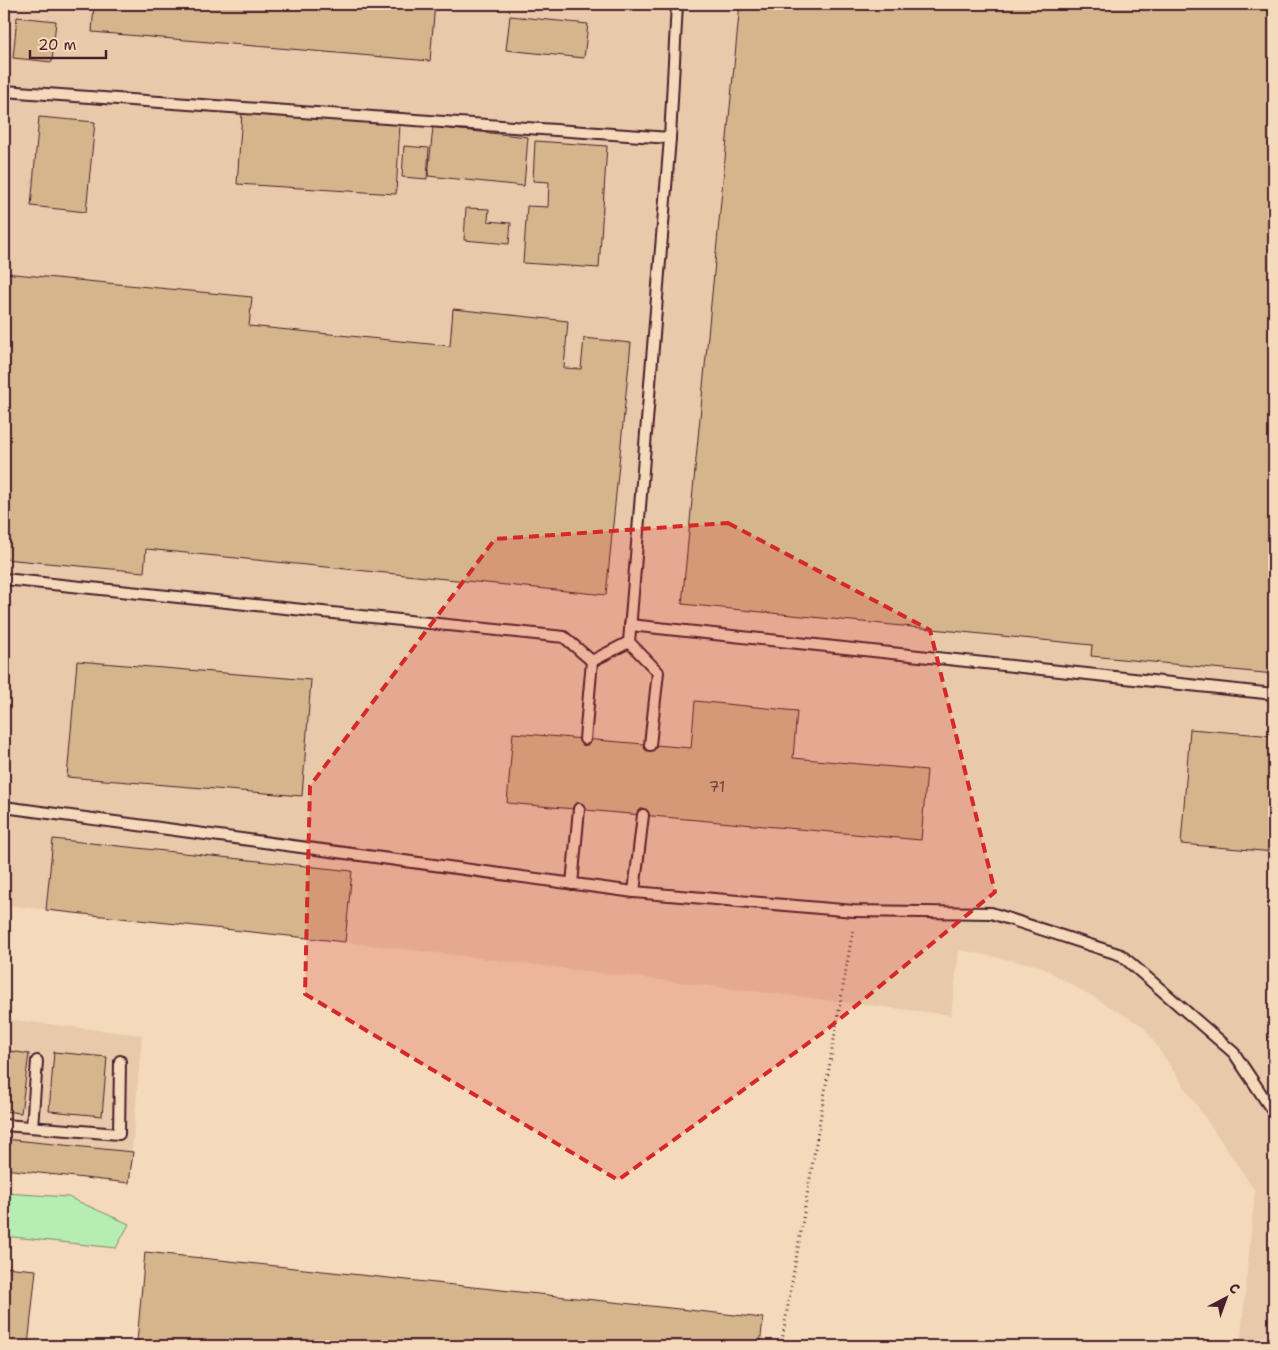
<svg xmlns="http://www.w3.org/2000/svg" width="1278" height="1350" viewBox="0 0 1278 1350" font-family="'Shantell Sans',sans-serif">
<style>
.built{fill:#e8caaa}
.green{fill:#b6eeb1;stroke:#80866e}
.building{fill:#d5b68c;stroke:#4a1f2b}
.lines{fill:none;stroke-linecap:round;stroke-linejoin:round}
.lane-casing{stroke:#4a1f2b;stroke-width:14}
.path{stroke:#4a1f2b;stroke-width:3;stroke-dasharray:1 4;stroke-linecap:butt}
.lane{stroke:#f4d9bb;stroke-width:10}
.marked{fill:#d62828;fill-opacity:0.2;stroke:#d62828;stroke-width:4;stroke-dasharray:10 6;stroke-linejoin:round}
.labels{text-anchor:middle;stroke-width:4;stroke-linejoin:round;paint-order:stroke}
.number-label{font-size:16px;fill:#6d4543}
</style>
<rect width="100%" height="100%" fill="#f4d9bb"/>
<filter id="ink" filterUnits="userSpaceOnUse"><feTurbulence type="fractalNoise" baseFrequency=".02" numOctaves="2"/><feDisplacementMap in="SourceGraphic" scale="10" xChannelSelector="R" yChannelSelector="G"/><feConvolveMatrix kernelMatrix="1 2 1 2 8 2 1 2 1" color-interpolation-filters="sRGB"/></filter>
<g filter="url(#ink)">
<g class="built">
<polygon points="4,4 1274,4 1274,1346 1240,1346 1255,1191 1143,1026 1040,966 959,950 951,1015 345,942 4,905"/>
<polygon points="4,1019 142,1035 129,1183 4,1169"/>
</g>
<polygon class="green" points="4,1193 68,1197 129,1224 116,1248 4,1236"/>
<g class="building">
<polygon points="94,4 435,4 430,61 92,32"/>
<polygon points="740,4 1274,4 1274,674 1091,656 1092,645 682,604"/>
<polygon points="510,16 588,24 584,58 506,50"/>
<polygon points="17,17 56,21 52,62 13,58"/>
<polygon points="242,113 400,124 396,194 237,184"/>
<polygon points="39,117 95,122 86,212 31,206"/>
<polygon points="433,127 528,137 524,186 428,176"/>
<polygon points="535,141 607,146 599,268 523,263 527,206 548,207 549,182 533,181"/>
<polygon points="404,146 429,148 427,179 402,177"/>
<polygon points="466,208 489,209 488,221 511,223 509,244 464,240"/>
<polygon points="4,273 252,297 249,326 450,346 453,309 568,321 564,368 581,369 584,338 631,343 606,595 146,549 144,572 4,559"/>
<polygon points="77,661 311,680 302,796 67,777"/>
<polygon points="695,701 797,711 793,758 927,770 921,840 507,803 513,733 691,748"/>
<polygon points="1190,729 1274,736 1274,852 1181,844"/>
<polygon points="53,839 352,871 345,942 46,910"/>
<polygon points="4,1050 29,1054 21,1113 4,1111"/>
<polygon points="54,1052 107,1057 102,1116 49,1111"/>
<polygon points="4,1139 133,1152 129,1183 4,1169"/>
<polygon points="145,1252 763,1318 760,1346 177,1346 137,1342"/>
<polygon points="4,1267 36,1270 28,1346 4,1346"/>
</g>
<g class="lines">
<defs>
<g id="lane">
<polyline points="4,91 670,138"/>
<polyline points="4,579 564,637 592,661 629,642"/>
<polyline points="630,625 1274,694"/>
<polyline points="585,739 592,661"/>
<polyline points="650,745 658,672 629,642 670,138 677,4"/>
<polyline points="4,807 634,892 854,911 991,913 1121,955 1234,1053 1274,1113"/>
<polyline points="572,884 579,809"/>
<polyline points="634,892 643,815"/>
<polyline points="4,1125 119,1134 120,1061"/>
<polyline points="32,1127 37,1061"/>
</g>
</defs>
<use href="#lane" class="lane-casing"/>
<polyline class="path" points="781,1346 853,929"/>
<use href="#lane" class="lane"/>
</g>
</g>
<path class="marked" d="M728,523L930,630L995,892L825,1031L618,1180L305,994L310,786L495,539Z"/>
<g class="labels">
<g class="number-label">
<text x="717" y="792">71</text>
</g>
</g>
<rect width="1278" height="1350" fill="none" stroke="#f4d9bb" stroke-width="20"/>
<rect x="10" y="10" width="1258" height="1330" fill="none" stroke="#4a1f2b" stroke-width="2" filter="url(#ink)"/>
<g transform="translate(1226 1298) rotate(41)" stroke="#f4d9bb" stroke-width="4" paint-order="stroke">
<path d="M0-4L9 19L0 12L-9 19Z" fill="#4a1f2b"/>
<text y="-8" font-size="14" font-weight="bold" text-anchor="middle" fill="#4a1f2b">С</text>
</g>
<path d="M30 50v8h76v-8" fill="none" stroke="#4a1f2b" stroke-width="2.5"/>
<text x="38" y="50" font-size="15" fill="#4a1f2b" stroke="#f4d9bb" stroke-width="4" paint-order="stroke">20 m</text>
</svg>
